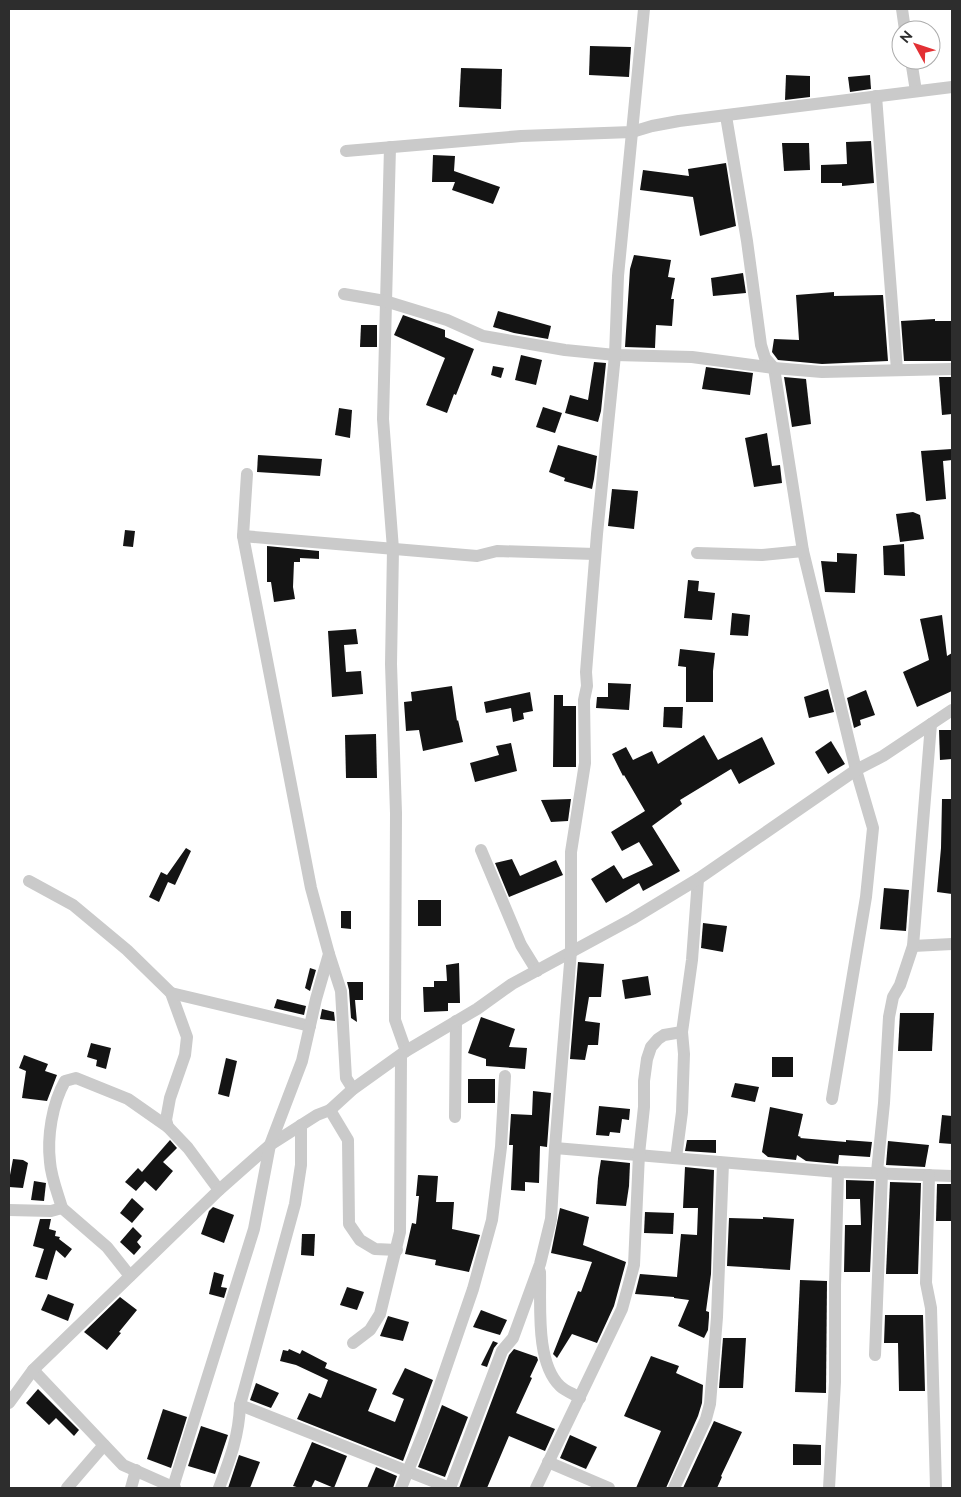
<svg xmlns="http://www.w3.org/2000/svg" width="961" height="1497" viewBox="0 0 961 1497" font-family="Raleway,sans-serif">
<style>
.building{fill:#141414}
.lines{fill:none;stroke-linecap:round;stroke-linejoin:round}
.street{stroke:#cacaca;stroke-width:12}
</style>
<rect width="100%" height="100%" fill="#fff"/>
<g class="building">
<polygon points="590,46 631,47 629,77 589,75"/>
<polygon points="461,68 502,69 501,109 459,107"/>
<polygon points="786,75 810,76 810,97 785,100"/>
<polygon points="870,75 871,89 850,92 848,77"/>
<polygon points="871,141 874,183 842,186 842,183 821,183 821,165 847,164 846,142"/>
<polygon points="782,143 809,143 810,170 784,171"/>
<polygon points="433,155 455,156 454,171 500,187 493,204 452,190 455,182 432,182"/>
<polygon points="726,163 736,226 700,236 693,197 640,190 643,170 689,176 688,169"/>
<polygon points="634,255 671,260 668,277 675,278 671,299 674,299 672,326 656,325 655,348 625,347 630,269"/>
<polygon points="743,273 746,293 713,296 711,278"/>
<polygon points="834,292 834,296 883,295 888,361 822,364 778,360 772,352 774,339 799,340 796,295"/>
<polygon points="498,311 551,326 548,339 514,333 493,327"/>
<polygon points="403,315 445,330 445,337 474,349 456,395 454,394 447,413 426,405 445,358 394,335"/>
<polygon points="935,319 935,321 952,321 952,361 904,361 901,321"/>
<polygon points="361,325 377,325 377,347 360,347"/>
<polygon points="521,355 542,360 536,385 515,380"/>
<polygon points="594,362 606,363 601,411 598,422 565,413 570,395 588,400"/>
<polygon points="493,366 504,368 501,378 491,375"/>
<polygon points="706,367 753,373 750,395 702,389"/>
<polygon points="784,377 806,379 811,424 792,427"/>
<polygon points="939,377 952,377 952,414 942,415"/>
<polygon points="543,407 562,413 555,433 536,427"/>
<polygon points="339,408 352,410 350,438 335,435"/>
<polygon points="767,433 772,466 780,465 782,483 754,487 745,438"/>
<polygon points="558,445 597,456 594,479 592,489 564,481 565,478 549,472"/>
<polygon points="952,449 952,460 943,461 946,499 926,501 921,451"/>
<polygon points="258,455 322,459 320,476 257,472"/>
<polygon points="612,489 638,491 634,529 608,526"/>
<polygon points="913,512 920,515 924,539 900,542 896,514"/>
<polygon points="125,530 135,531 133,547 123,546"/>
<polygon points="904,544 905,576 884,575 883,546"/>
<polygon points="267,546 319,551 319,559 300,558 300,562 294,562 293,587 295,599 274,602 271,582 267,582"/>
<polygon points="837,553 857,554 855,593 825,592 821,561 837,562"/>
<polygon points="688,580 699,581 698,591 715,593 712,620 684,618"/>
<polygon points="732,613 750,615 748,636 730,635"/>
<polygon points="942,615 947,656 952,653 952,691 917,707 903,672 929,660 920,619"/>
<polygon points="356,629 358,644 344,645 346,672 361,671 363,694 332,697 328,631"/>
<polygon points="680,649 715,653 713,671 713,702 686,702 686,667 678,666"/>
<polygon points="608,683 631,684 629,710 596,708 597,697 608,697"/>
<polygon points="452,686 457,721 458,720 463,742 423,751 419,730 406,731 404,702 412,701 411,692"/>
<polygon points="828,689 834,712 809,718 804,697"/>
<polygon points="866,690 875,715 860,720 861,725 854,728 847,698"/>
<polygon points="530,692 533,711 523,713 524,719 513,722 511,708 486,713 484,702"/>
<polygon points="554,695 563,695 563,706 576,706 576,767 553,767"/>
<polygon points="664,707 683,707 682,728 663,727"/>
<polygon points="939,730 952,730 952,759 940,760"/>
<polygon points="376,734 377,778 346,778 345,735"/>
<polygon points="704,735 718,760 762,737 775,764 739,784 731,769 680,800 682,804 652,826 680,871 643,891 639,883 606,903 591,879 614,865 623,879 653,865 639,842 622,851 611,832 645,811 624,775 623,776 612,754 626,747 633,760 652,751 658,764"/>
<polygon points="831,741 845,764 828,774 815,752"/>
<polygon points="511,743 517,771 475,782 470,763 499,755 496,746"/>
<polygon points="571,799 568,821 551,822 541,800"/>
<polygon points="942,799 952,799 952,894 937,892 941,848"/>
<polygon points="186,848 191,851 175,885 168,882 159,902 149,897 161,872 167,875"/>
<polygon points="512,859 520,876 556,860 563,875 509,897 495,863"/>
<polygon points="884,888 909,890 906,931 880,929"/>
<rect x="418" y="900" width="23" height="26"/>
<polygon points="341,911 351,911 351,929 341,928"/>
<polygon points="703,923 727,926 723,952 701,948"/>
<polygon points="578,962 604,964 601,997 589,997 585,1021 600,1023 598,1045 588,1045 585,1060 570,1059"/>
<polygon points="459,963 460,1003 448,1003 448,1011 424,1012 423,987 434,987 434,981 447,981 446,965"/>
<polygon points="310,968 316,970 310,991 305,988"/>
<polygon points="648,976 651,995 625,999 622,980"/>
<polygon points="347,982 363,982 363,1000 355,1000 357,1022 351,1018 349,990"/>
<polygon points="277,999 306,1006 304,1015 274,1008"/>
<polygon points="322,1009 334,1012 335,1021 320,1019"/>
<polygon points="900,1013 934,1013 932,1051 898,1051"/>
<polygon points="481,1017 515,1029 509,1047 527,1048 525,1069 486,1066 486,1059 468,1053"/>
<polygon points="91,1043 111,1048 106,1069 96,1066 97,1060 87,1057"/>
<polygon points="24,1055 48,1064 45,1071 57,1075 47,1101 22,1098 26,1071 19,1068"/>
<rect x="772" y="1057" width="21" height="20"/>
<polygon points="226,1058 237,1061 229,1097 218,1094"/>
<rect x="468" y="1079" width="27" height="24"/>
<polygon points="735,1083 759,1087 755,1102 731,1097"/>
<polygon points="533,1091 551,1093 547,1147 540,1146 539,1183 525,1182 525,1191 511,1190 513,1145 509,1145 511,1114 532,1115"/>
<polygon points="599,1106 630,1109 629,1120 622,1119 620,1133 610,1132 609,1136 596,1135"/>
<polygon points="770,1107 803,1114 798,1136 801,1137 800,1138 846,1142 846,1140 872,1142 870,1157 839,1155 838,1164 806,1161 797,1155 796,1160 768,1157 762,1152"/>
<polygon points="942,1115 952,1116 952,1144 939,1143"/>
<polygon points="170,1140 177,1148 163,1162 173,1171 156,1191 145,1181 136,1191 125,1182 138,1168 142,1172"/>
<polygon points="687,1140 716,1140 716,1153 685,1151"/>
<polygon points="888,1141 929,1145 925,1167 886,1165"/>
<polygon points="13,1159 23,1160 28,1163 23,1188 9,1187 9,1175 10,1175"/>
<polygon points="601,1160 630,1163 629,1186 626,1206 596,1204 598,1178"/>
<polygon points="685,1167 714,1170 711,1274 706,1311 709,1312 709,1317 708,1330 704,1338 678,1326 689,1300 674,1298 674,1297 635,1294 640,1274 677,1277 681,1234 697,1235 698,1208 683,1208"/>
<polygon points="418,1175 438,1176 436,1202 454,1202 452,1229 480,1235 469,1272 435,1265 436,1260 405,1254 412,1223 416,1224 419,1196 416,1196"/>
<polygon points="846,1180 874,1181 870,1272 844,1272 845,1225 861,1225 860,1199 846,1199"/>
<polygon points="34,1181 46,1183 44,1201 31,1200"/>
<polygon points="890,1182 921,1183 918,1274 886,1274"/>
<polygon points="937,1184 952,1184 952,1221 936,1221"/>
<polygon points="132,1198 144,1209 132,1223 120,1213"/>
<polygon points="213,1207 234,1215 224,1243 201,1234 209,1211"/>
<polygon points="560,1208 589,1217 583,1245 626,1262 614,1306 597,1343 572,1334 557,1358 553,1354 578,1291 581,1292 592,1262 551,1253"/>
<polygon points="645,1212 674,1213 673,1234 644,1233"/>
<polygon points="763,1217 794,1219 790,1270 727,1266 729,1218 763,1219"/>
<polygon points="40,1219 51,1219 49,1229 56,1231 55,1236 60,1237 59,1239 72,1249 65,1258 56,1250 47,1280 35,1277 44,1249 33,1246"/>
<polygon points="133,1227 142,1236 137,1242 141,1247 134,1255 120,1242"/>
<polygon points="302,1234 315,1234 314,1256 301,1255"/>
<polygon points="214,1272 224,1275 221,1287 227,1288 224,1298 209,1294"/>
<polygon points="800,1280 827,1281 826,1393 795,1392"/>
<polygon points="347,1287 364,1292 357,1310 340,1305"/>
<polygon points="48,1294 74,1304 68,1321 41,1310"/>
<polygon points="120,1297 137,1310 119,1332 121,1333 107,1350 84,1332"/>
<polygon points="481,1310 507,1320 500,1335 473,1327"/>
<polygon points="885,1315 923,1315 925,1391 899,1391 898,1343 884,1343"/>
<polygon points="388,1316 409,1322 403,1341 380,1336"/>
<polygon points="723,1338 746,1338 743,1388 719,1388"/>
<polygon points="493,1341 498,1343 494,1348 487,1367 481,1365"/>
<polygon points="289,1349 300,1354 302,1350 327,1363 325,1368 377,1389 368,1411 395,1422 404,1399 392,1394 405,1368 433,1380 403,1461 297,1419 309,1393 321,1398 328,1380 296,1365 280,1361 283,1350 288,1351"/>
<polygon points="514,1349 537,1357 538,1360 530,1377 532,1378 516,1413 555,1429 545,1451 509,1436 487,1488 459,1488 509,1355"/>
<polygon points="651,1356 679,1366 676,1373 703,1385 702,1403 698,1416 666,1488 636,1488 661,1431 624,1416"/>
<polygon points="256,1383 279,1393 271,1408 250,1400"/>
<polygon points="38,1389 79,1430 74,1436 56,1418 49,1425 26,1403"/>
<polygon points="442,1405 468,1417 445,1477 418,1467"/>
<polygon points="163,1409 187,1417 171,1468 147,1459"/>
<polygon points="714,1421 742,1432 721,1476 722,1477 717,1488 683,1488"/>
<polygon points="201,1426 228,1435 215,1474 188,1466"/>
<polygon points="570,1435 597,1447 586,1469 560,1458"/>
<polygon points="312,1442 347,1456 334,1488 315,1480 311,1488 300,1488 293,1486"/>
<polygon points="793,1444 821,1445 821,1465 793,1465"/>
<polygon points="239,1455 260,1462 250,1488 228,1488"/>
<polygon points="376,1467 397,1476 393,1488 367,1488"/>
</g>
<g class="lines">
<g class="street">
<polyline points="902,9 905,30"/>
<polyline points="911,60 916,91"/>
<polyline points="876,96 897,370"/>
<polyline points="726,116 747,241 761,345 765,358 774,368 803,551 856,770 873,828 866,897 832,1099"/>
<polyline points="390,147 383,419 393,549 391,664 396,813 395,1020 406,1051"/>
<polyline points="346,151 521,136 632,132 652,126 679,121 952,87"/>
<polyline points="344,294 385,301 447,320 483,336 565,350 615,355 692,357 774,368 822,372 952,369"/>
<polyline points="243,536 477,556 497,551 595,554"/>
<polyline points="697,553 762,555 803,551"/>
<polyline points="481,850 521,945 537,971"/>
<polyline points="29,881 73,905 127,950 171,993 187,1037 185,1055 170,1098 166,1120 168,1127 188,1148 219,1190"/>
<polyline points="913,946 952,944"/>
<polyline points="329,954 341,991 346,1078 353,1089"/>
<polyline points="171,993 310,1026"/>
<polyline points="330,1110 348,1140 349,1224 360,1240 375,1249 397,1250"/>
<polyline points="455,1117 456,1021"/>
<polyline points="555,1148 838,1172 952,1176"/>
<polyline points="676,1158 682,1112 684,1054 682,1032 692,960 698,879"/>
<polyline points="877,1172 884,1103 889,1017 893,997 900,985 913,946 931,724"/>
<polyline points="929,1175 926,1283 931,1308 936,1488"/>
<path d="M62,1208C58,1194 51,1177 50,1162C47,1137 52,1104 65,1081L76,1078L128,1099L168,1127"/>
<polyline points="9,1210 51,1211 62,1208 107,1247 130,1276"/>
<path d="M540,1272C541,1303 535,1362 560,1386C565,1391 574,1394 580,1398"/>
<polyline points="353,1343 370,1330 380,1314 400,1232 401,1056"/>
<polyline points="875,1355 882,1172"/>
<polyline points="33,1370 123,1465 175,1488"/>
<polyline points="9,1403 33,1370 219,1190 270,1145 317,1115 330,1110 353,1089 406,1051 477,1009 512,984 632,919 698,879 856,770 883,756 952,710"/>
<polyline points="240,1405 450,1488"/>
<polyline points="548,1462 609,1488"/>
<polyline points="173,1487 254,1229 270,1145 302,1061 316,999 329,954 311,888 243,536 247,474"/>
<polyline points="67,1488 104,1445"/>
<polyline points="131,1488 136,1470"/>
<path d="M219,1488C230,1459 239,1436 240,1405L295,1204L301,1165V1125"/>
<polyline points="401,1488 425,1429 473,1289 492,1220 501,1147 505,1076"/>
<polyline points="450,1488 502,1351 513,1338 540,1264 551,1219 555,1148 571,951 571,852 585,763 584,700 587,686 586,672 597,534 615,355 618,276 644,9"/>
<polyline points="536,1488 622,1309 634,1265 639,1154 644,1107 644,1081 647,1059 651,1047 658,1039 664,1035 682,1032"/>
<polyline points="674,1488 706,1419 710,1404 717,1317 723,1163"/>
<polyline points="829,1488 835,1382 835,1285 838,1172"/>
</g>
</g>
<rect width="961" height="1497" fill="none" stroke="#2d2d2d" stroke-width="20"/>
<g transform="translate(916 45) rotate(310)"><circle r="24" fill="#ffffff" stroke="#ababab"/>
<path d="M0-4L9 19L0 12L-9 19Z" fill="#e33034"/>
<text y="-8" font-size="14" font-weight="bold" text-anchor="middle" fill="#2d2d2d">N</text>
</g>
</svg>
